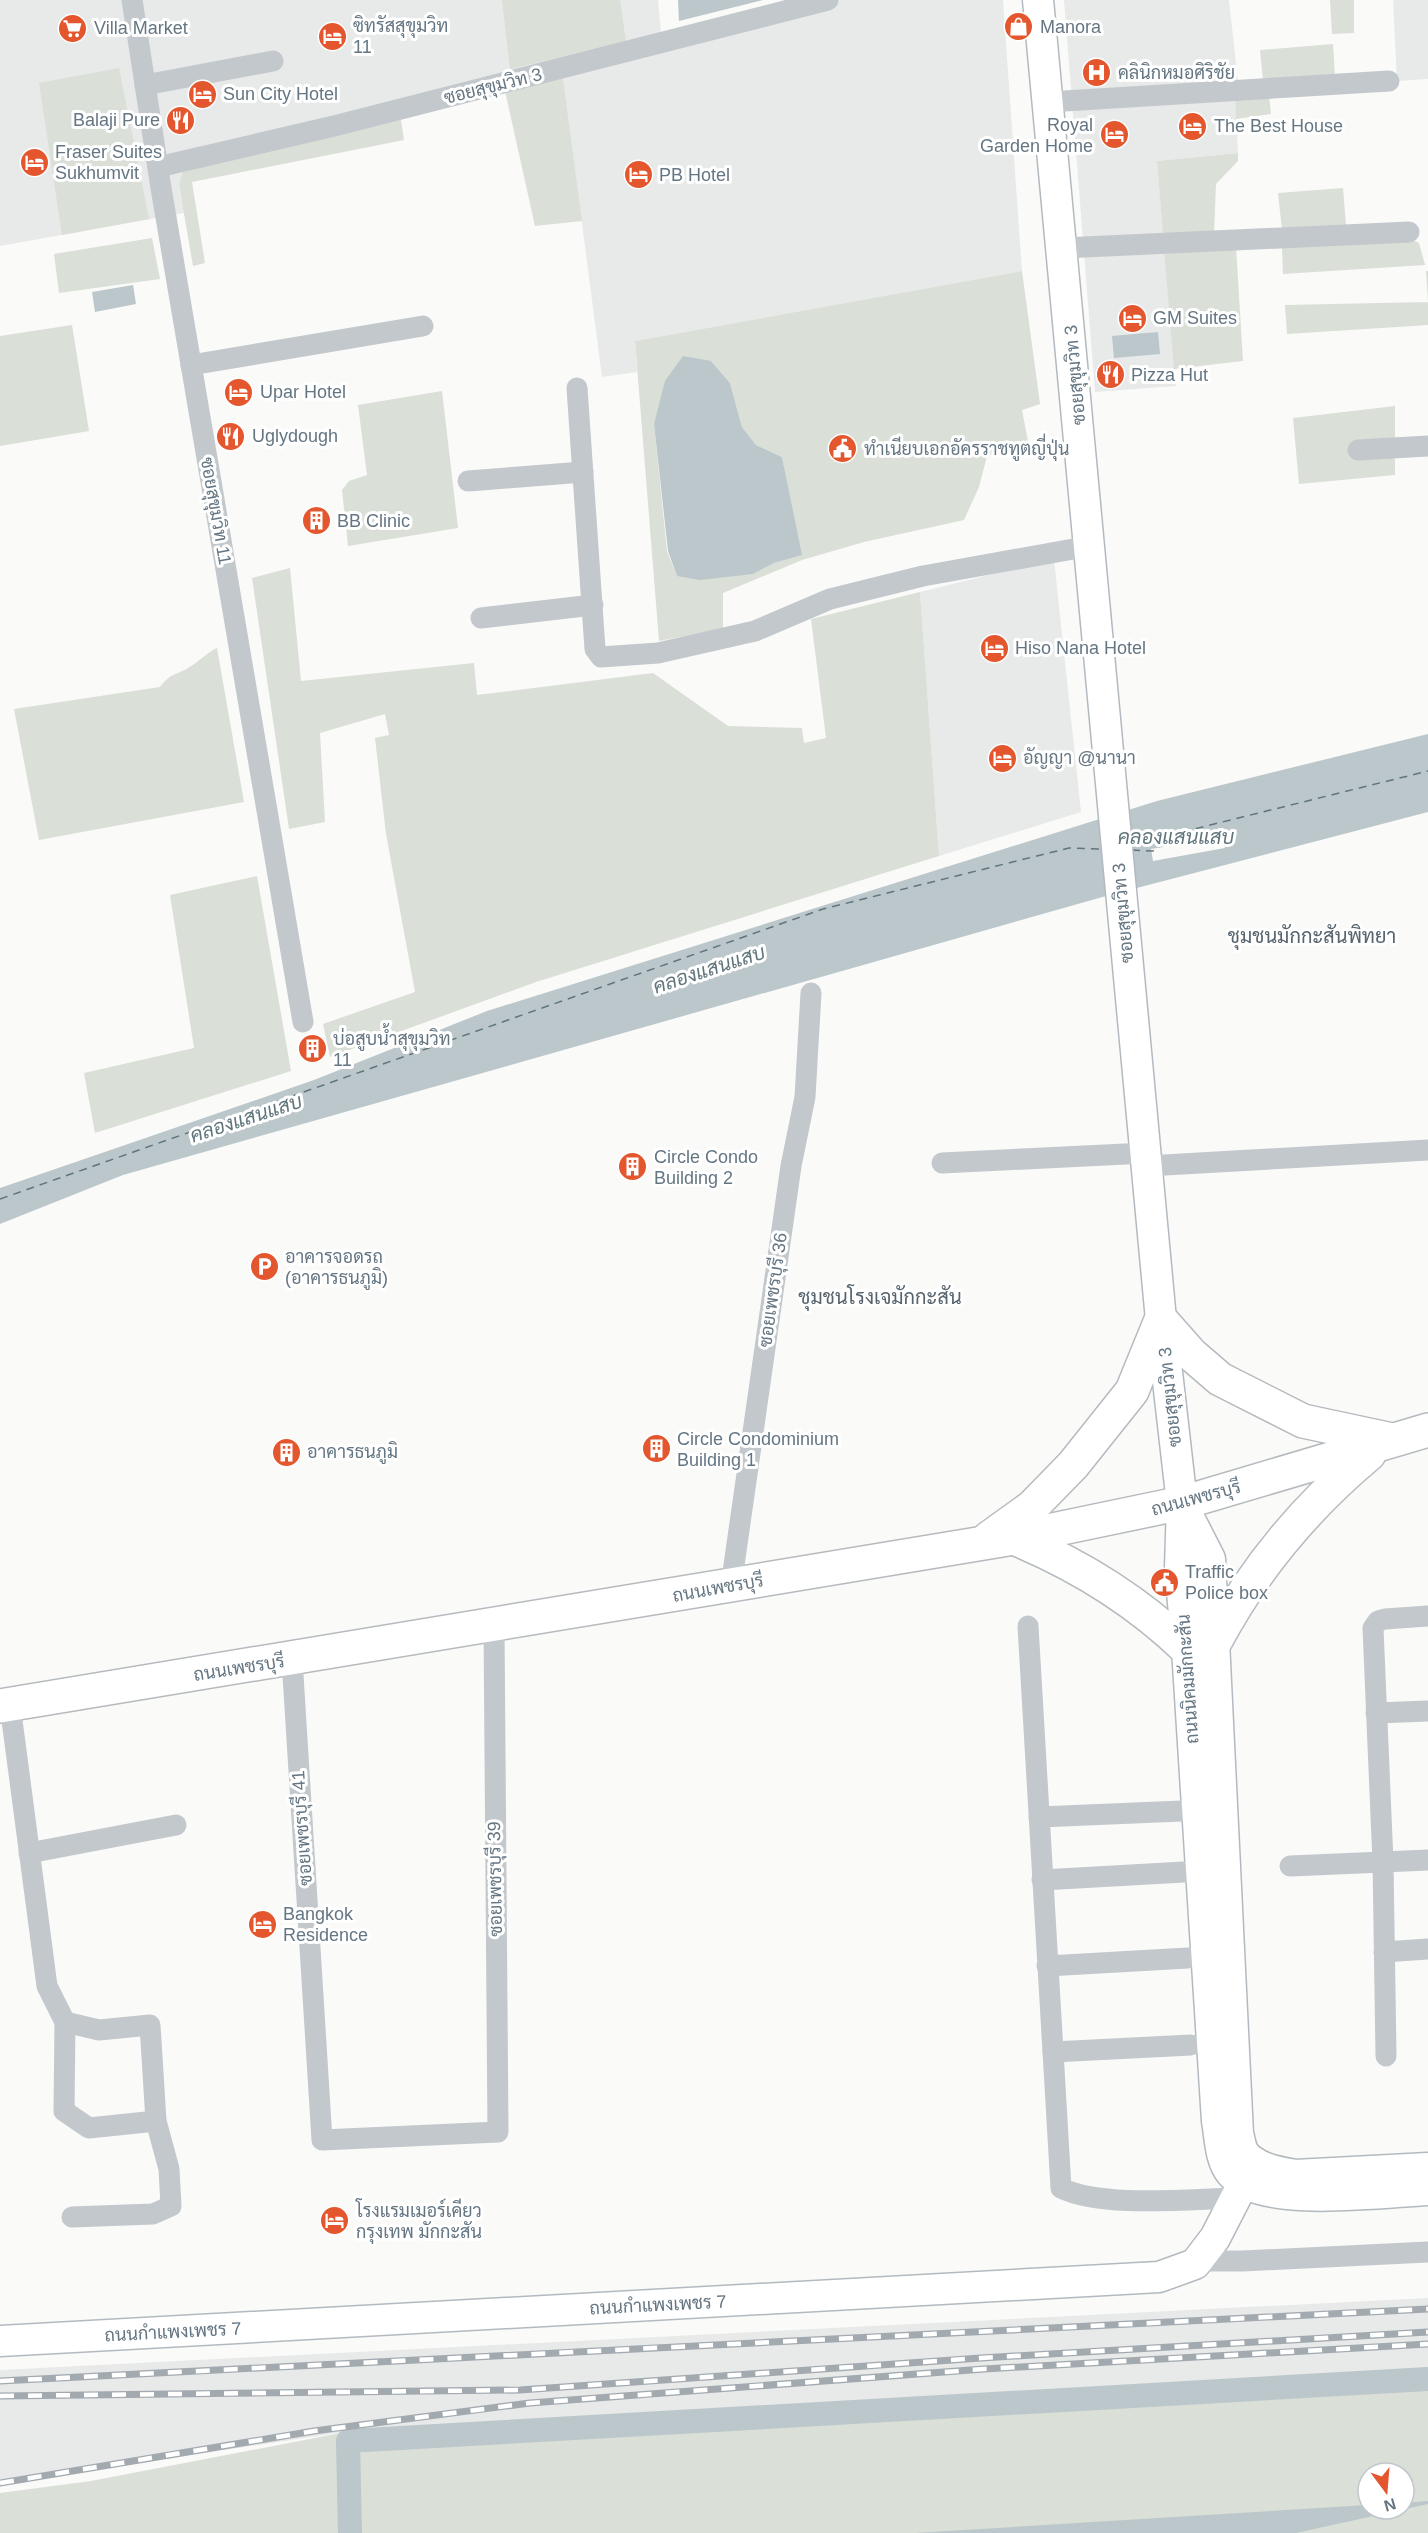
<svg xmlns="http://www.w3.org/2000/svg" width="1428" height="2533" viewBox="0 0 1428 2533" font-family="Helvetica,Sarabun,sans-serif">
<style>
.built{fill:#e8e9e9}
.green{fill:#dadfd7;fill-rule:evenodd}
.water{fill:#bbc7cb}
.pier{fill:#fafaf8}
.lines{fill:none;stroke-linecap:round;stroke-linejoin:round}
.canal{stroke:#bbc7cb;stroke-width:24}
.ferry{stroke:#60757c;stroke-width:1.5;stroke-dasharray:8 6;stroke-linecap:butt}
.secondary-casing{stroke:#b3babf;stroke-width:33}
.primary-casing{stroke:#b5babe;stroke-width:36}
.street{stroke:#c3c8cc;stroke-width:21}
.secondary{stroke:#fff;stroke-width:30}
.primary{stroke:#fff;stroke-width:33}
.rail-casing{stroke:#a2aab0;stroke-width:7}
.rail{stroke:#fff;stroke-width:4.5;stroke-dasharray:14;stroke-linecap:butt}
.labels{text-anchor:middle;stroke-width:6;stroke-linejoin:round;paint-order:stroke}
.poi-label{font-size:18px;fill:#657683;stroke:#fff;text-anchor:start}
.street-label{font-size:18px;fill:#657683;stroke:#fff}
.water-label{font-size:20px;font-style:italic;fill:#60757c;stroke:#fff}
.neighbourhood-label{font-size:20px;fill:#57646e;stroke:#fff}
</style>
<rect width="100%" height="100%" fill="#fafaf8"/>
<g class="built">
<polygon points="0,0 658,0 661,33 786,0 1003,0 1022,271 635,341 637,372 602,377 563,78 184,172 179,187 184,213 0,246"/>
<polygon points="1064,0 1229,0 1238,82 1235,98 1238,153 1157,161 1176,386 1095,392"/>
<polygon points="1393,0 1428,0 1428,79 1397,81"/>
<polygon points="1054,559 1081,812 939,856 920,592"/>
<polygon points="1428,2298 1428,2367 351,2431 0,2484 0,2370"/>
</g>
<g class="green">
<polygon points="502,0 620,0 626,42 510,69"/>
<polygon points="1330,0 1354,0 1354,33 1332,34"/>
<polygon points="1333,44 1335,77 1263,81 1260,50"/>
<polygon points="119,68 149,219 62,235 39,83"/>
<polygon points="563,78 582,221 535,226 505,91"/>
<polygon points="1269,96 1271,114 1236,119 1235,98"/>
<polygon points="400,114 404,140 192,182 205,263 193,266 179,185 183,172"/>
<polygon points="1238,153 1238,161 1216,184 1214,233 1163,236 1157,161"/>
<polygon points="1343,188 1346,225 1282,230 1278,193"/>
<polygon points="152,238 160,279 59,293 54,254"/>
<polygon points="1409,238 1419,243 1425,265 1283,274 1282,248"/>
<polygon points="1236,247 1243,361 1174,369 1164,249"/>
<path d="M1022,271L1040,404L1022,410L1028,441L987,456L979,487L964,520L864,542L802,560L723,593V629L659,641L635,341ZM711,361L730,383L742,427L756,445L782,457L801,555L774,563L753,574L677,576L667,551L654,424Z"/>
<polygon points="1426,271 1428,271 1428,325 1287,334 1285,305 1428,302"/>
<polygon points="72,325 89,431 0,446 0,336"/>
<polygon points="442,391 458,528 348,546 342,490 349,481 367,475 358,405"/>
<polygon points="1395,406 1395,475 1299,484 1293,418"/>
<polygon points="290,568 301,681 474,663 477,695 653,673 728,726 802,728 804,743 826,738 811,619 920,592 939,856 536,982 330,1057 323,1024 415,992 386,834 375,738 389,735 385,714 320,733 325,822 289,829 252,578"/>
<path d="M217,648L244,802L39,840L14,709L160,687C171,673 174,676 188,668C199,662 206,653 217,648Z"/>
<polygon points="257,876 291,1071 95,1133 84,1073 194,1048 170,895"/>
<path d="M1428,2367V2533H0V2493L91,2481L351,2431ZM1368,2473H1404V2509H1368Z"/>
</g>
<g class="water">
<polygon points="678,0 763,0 679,21"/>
<polygon points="133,285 136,304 95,312 92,292"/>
<polygon points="1158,332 1160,354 1114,358 1112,336"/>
<polygon points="683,356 711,361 730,383 742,427 756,445 782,457 802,555 774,563 753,574 700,580 677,576 668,551 654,424 665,381"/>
<polygon points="1428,734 1428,812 1106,896 123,1175 0,1224 0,1188 314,1080 487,1011 1157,801"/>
<polygon points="1428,2501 1428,2504 1296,2533 915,2533 1368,2505 1368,2509 1404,2509 1404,2503"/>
</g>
<polygon class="pier" points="1222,837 1225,848 1153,861 1151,849"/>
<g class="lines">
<polyline class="canal" points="350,2533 348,2441 1428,2379"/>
<g class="ferry">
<polyline points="1132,850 1153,851 1178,833 1428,771"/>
<polyline points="0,1199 823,909 1069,848 1103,849"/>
</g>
<defs>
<g id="secondary">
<path d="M1038,0L1161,1320L1182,1503L1180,1568L1187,1649L1217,2121C1220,2138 1220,2160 1231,2173C1261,2209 1383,2192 1428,2190"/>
<path d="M1183,1506L1210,1559L1238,2134C1240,2140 1241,2149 1244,2153C1254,2168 1279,2172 1295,2175L1428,2168"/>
<polyline points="0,2341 1159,2277 1195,2264 1215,2238 1254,2162"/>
</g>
<g id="primary">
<polyline points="989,1538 1032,1507 1073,1465 1132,1391 1161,1320 1191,1354 1220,1379 1303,1421 1392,1440"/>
<path d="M1014,1538C1077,1564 1138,1602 1187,1649"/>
<path d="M1216,1640C1254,1569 1308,1505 1369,1454"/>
<polyline points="0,1706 1014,1538 1182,1503 1428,1430"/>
</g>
</defs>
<use href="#secondary" class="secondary-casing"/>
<use href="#primary" class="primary-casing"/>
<g class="street">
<polyline points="132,0 161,188 303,1022"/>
<polyline points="145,85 273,61"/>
<polyline points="1048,102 1389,81"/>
<polyline points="158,167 334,126 828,0"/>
<polyline points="1063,248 1409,232"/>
<polyline points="191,365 423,326"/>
<polyline points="577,388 595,649 601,657 658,653 755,631 830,599 923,576 1090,546"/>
<polyline points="1358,450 1428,446"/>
<polyline points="468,481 583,472"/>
<polyline points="481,618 593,605"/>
<polyline points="942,1163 1146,1153"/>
<polyline points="1147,1166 1428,1150"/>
<polyline points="731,1586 791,1166 805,1097 811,993"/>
<path d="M1028,1626L1061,2188C1102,2208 1188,2199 1236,2198"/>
<polyline points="292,1659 322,2140 498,2132 494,1626"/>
<polyline points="10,1705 47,1986 65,2022 99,2030 150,2025 156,2121 169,2169 171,2206 153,2214 72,2217"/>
<polyline points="1376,1713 1428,1711"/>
<polyline points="1039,1817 1182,1811"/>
<polyline points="29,1853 176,1825"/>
<polyline points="1290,1866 1383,1862 1373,1628 1378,1621 1385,1619 1428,1616"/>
<polyline points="1042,1880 1184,1872"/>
<polyline points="1384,1952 1428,1949"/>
<polyline points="1047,1966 1188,1958"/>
<polyline points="65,2022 64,2111 89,2128 156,2121"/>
<polyline points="1053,2052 1191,2045"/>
<polyline points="1386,2056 1383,1862 1428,1860"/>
<polyline points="1198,2261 1243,2261 1428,2252"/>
</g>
<use href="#secondary" class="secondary"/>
<use href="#primary" class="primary"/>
<defs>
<g id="rail">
<polyline points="0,2381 1428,2309"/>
<polyline points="0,2396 520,2390 981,2358 1428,2332"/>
<polyline points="0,2483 314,2431 530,2403 984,2369 1428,2344"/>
</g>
</defs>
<use href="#rail" class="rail-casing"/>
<use href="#rail" class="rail"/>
</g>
<defs>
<symbol id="shop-disc" viewBox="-11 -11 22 22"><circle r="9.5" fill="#e4572e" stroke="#fff"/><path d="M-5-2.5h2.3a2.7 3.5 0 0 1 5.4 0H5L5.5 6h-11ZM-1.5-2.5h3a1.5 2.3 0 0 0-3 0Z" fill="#fff"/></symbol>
<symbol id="supermarket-disc" viewBox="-11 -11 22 22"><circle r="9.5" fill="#e4572e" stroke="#fff"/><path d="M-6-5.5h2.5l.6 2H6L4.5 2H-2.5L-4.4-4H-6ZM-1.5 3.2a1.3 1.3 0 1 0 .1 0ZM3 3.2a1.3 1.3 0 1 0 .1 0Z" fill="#fff"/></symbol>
<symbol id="hotel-disc" viewBox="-11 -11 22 22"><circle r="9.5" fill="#e4572e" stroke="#fff"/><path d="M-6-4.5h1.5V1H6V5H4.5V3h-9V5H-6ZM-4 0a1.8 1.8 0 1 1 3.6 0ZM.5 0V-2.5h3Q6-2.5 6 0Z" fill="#fff"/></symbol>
<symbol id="hospital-disc" viewBox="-11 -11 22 22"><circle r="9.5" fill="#e4572e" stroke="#fff"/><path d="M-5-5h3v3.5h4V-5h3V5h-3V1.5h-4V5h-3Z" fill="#fff"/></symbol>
<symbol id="restaurant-disc" viewBox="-11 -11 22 22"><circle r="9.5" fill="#e4572e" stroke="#fff"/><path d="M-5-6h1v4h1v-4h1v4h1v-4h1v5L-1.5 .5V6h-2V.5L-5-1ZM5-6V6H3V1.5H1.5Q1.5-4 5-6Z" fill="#fff"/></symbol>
<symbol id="civic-disc" viewBox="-11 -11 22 22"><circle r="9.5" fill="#e4572e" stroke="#fff"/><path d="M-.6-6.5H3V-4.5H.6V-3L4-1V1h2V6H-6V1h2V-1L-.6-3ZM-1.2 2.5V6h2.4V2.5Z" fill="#fff"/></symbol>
<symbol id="building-disc" viewBox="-11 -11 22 22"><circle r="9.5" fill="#e4572e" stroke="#fff"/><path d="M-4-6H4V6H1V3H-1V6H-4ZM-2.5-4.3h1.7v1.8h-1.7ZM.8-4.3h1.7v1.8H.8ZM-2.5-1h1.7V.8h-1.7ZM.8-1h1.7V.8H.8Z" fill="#fff"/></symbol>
<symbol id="parking-disc" viewBox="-11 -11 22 22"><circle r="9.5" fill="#e4572e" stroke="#fff"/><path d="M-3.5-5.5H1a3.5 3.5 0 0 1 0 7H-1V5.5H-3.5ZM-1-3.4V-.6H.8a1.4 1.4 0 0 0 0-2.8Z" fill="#fff"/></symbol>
</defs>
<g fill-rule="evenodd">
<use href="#shop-disc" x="1002" y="10" width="33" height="33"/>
<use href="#supermarket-disc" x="56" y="12" width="33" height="33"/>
<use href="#hotel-disc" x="316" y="20" width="33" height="33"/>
<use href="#hospital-disc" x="1080" y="56" width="33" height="33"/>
<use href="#hotel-disc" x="186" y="78" width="33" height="33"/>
<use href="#restaurant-disc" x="164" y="104" width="33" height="33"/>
<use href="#hotel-disc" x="1176" y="110" width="33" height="33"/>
<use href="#hotel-disc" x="1098" y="118" width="33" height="33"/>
<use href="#hotel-disc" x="18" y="146" width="33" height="33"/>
<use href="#hotel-disc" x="622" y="158" width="33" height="33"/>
<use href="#hotel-disc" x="1116" y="302" width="33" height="33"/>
<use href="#restaurant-disc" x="1094" y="358" width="33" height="33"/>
<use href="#hotel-disc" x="222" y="376" width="33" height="33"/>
<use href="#restaurant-disc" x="214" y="420" width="33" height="33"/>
<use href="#civic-disc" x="826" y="432" width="33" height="33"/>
<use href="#building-disc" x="300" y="504" width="33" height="33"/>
<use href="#hotel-disc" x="978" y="632" width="33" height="33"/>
<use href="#hotel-disc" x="986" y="742" width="33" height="33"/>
<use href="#building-disc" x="296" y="1032" width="33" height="33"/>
<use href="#building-disc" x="616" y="1150" width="33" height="33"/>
<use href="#parking-disc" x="248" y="1250" width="33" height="33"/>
<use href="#building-disc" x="640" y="1432" width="33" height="33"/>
<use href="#building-disc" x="270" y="1436" width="33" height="33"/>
<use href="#civic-disc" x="1148" y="1566" width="33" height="33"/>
<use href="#hotel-disc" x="246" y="1908" width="33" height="33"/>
<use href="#hotel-disc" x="318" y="2204" width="33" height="33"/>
</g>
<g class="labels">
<g class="poi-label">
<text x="353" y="32">ซิทรัสสุขุมวิท<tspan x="353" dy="21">11</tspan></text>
<text x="1040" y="33">Manora</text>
<text x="94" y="34">Villa Market</text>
<text x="1118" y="79">คลินิกหมอศิริชัย</text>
<text x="223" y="100">Sun City Hotel</text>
<text x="160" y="126" text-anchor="end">Balaji Pure</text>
<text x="1093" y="131" text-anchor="end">Royal<tspan x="1093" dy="21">Garden Home</tspan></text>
<text x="1214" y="132">The Best House</text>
<text x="55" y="158">Fraser Suites<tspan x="55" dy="21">Sukhumvit</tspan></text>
<text x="659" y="181">PB Hotel</text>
<text x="1153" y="324">GM Suites</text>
<text x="1131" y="381">Pizza Hut</text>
<text x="260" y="398">Upar Hotel</text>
<text x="252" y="442">Uglydough</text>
<text x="864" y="455">ทำเนียบเอกอัครราชทูตญี่ปุ่น</text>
<text x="337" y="527">BB Clinic</text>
<text x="1015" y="654">Hiso Nana Hotel</text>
<text x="1023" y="764">อัญญา @นานา</text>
<text x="333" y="1045">บ่อสูบน้ำสุขุมวิท<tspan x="333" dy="21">11</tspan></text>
<text x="654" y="1163">Circle Condo<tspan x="654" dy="21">Building 2</tspan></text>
<text x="285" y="1263">อาคารจอดรถ<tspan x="285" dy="21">(อาคารธนภูมิ)</tspan></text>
<text x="677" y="1445">Circle Condominium<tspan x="677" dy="21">Building 1</tspan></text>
<text x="307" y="1458">อาคารธนภูมิ</text>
<text x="1185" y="1578">Traffic<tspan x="1185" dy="21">Police box</tspan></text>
<text x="283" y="1920">Bangkok<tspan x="283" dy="21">Residence</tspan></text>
<text x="356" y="2217">โรงแรมเมอร์เคียว<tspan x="356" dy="21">กรุงเทพ มักกะสัน</tspan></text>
</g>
<g class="street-label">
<text transform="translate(493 86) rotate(-14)" y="6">ซอยสุขุมวิท 3</text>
<text transform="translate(1075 375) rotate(-95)" y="6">ซอยสุขุมวิท 3</text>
<text transform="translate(216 511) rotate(80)" y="6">ซอยสุขุมวิท 11</text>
<text transform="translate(1123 913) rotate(-95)" y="6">ซอยสุขุมวิท 3</text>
<text transform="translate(773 1290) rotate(-82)" y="6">ซอยเพชรบุรี 36</text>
<text transform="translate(1170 1397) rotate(-96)" y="6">ซอยสุขุมวิท 3</text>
<text transform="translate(1196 1498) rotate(-15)" y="6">ถนนเพชรบุรี</text>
<text transform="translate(718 1588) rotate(-10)" y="6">ถนนเพชรบุรี</text>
<text transform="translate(239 1668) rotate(-9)" y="6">ถนนเพชรบุรี</text>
<text transform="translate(1188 1679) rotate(-94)" y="6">ถนนนิคมมักกะสัน</text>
<text transform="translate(302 1828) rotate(-94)" y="6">ซอยเพชรบุรี 41</text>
<text transform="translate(495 1879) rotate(-91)" y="6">ซอยเพชรบุรี 39</text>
<text transform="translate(658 2305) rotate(-3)" y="6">ถนนกำแพงเพชร 7</text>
<text transform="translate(173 2332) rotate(-3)" y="6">ถนนกำแพงเพชร 7</text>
</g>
<g class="water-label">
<text x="1176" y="844">คลองแสนแสบ</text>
<text transform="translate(709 969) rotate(-18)" y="7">คลองแสนแสบ</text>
<text transform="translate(246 1118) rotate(-18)" y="7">คลองแสนแสบ</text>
</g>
<g class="neighbourhood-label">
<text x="1312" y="943">ชุมชนมักกะสันพิทยา</text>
<text x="880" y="1304">ชุมชนโรงเจมักกะสัน</text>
</g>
</g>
<g transform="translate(1386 2491) rotate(164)"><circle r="28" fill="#ffffff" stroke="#c1c8cd" stroke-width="1.5"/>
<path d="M0-4.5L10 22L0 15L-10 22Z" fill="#e4572e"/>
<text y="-9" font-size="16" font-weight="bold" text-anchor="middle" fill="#657683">N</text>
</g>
</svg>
